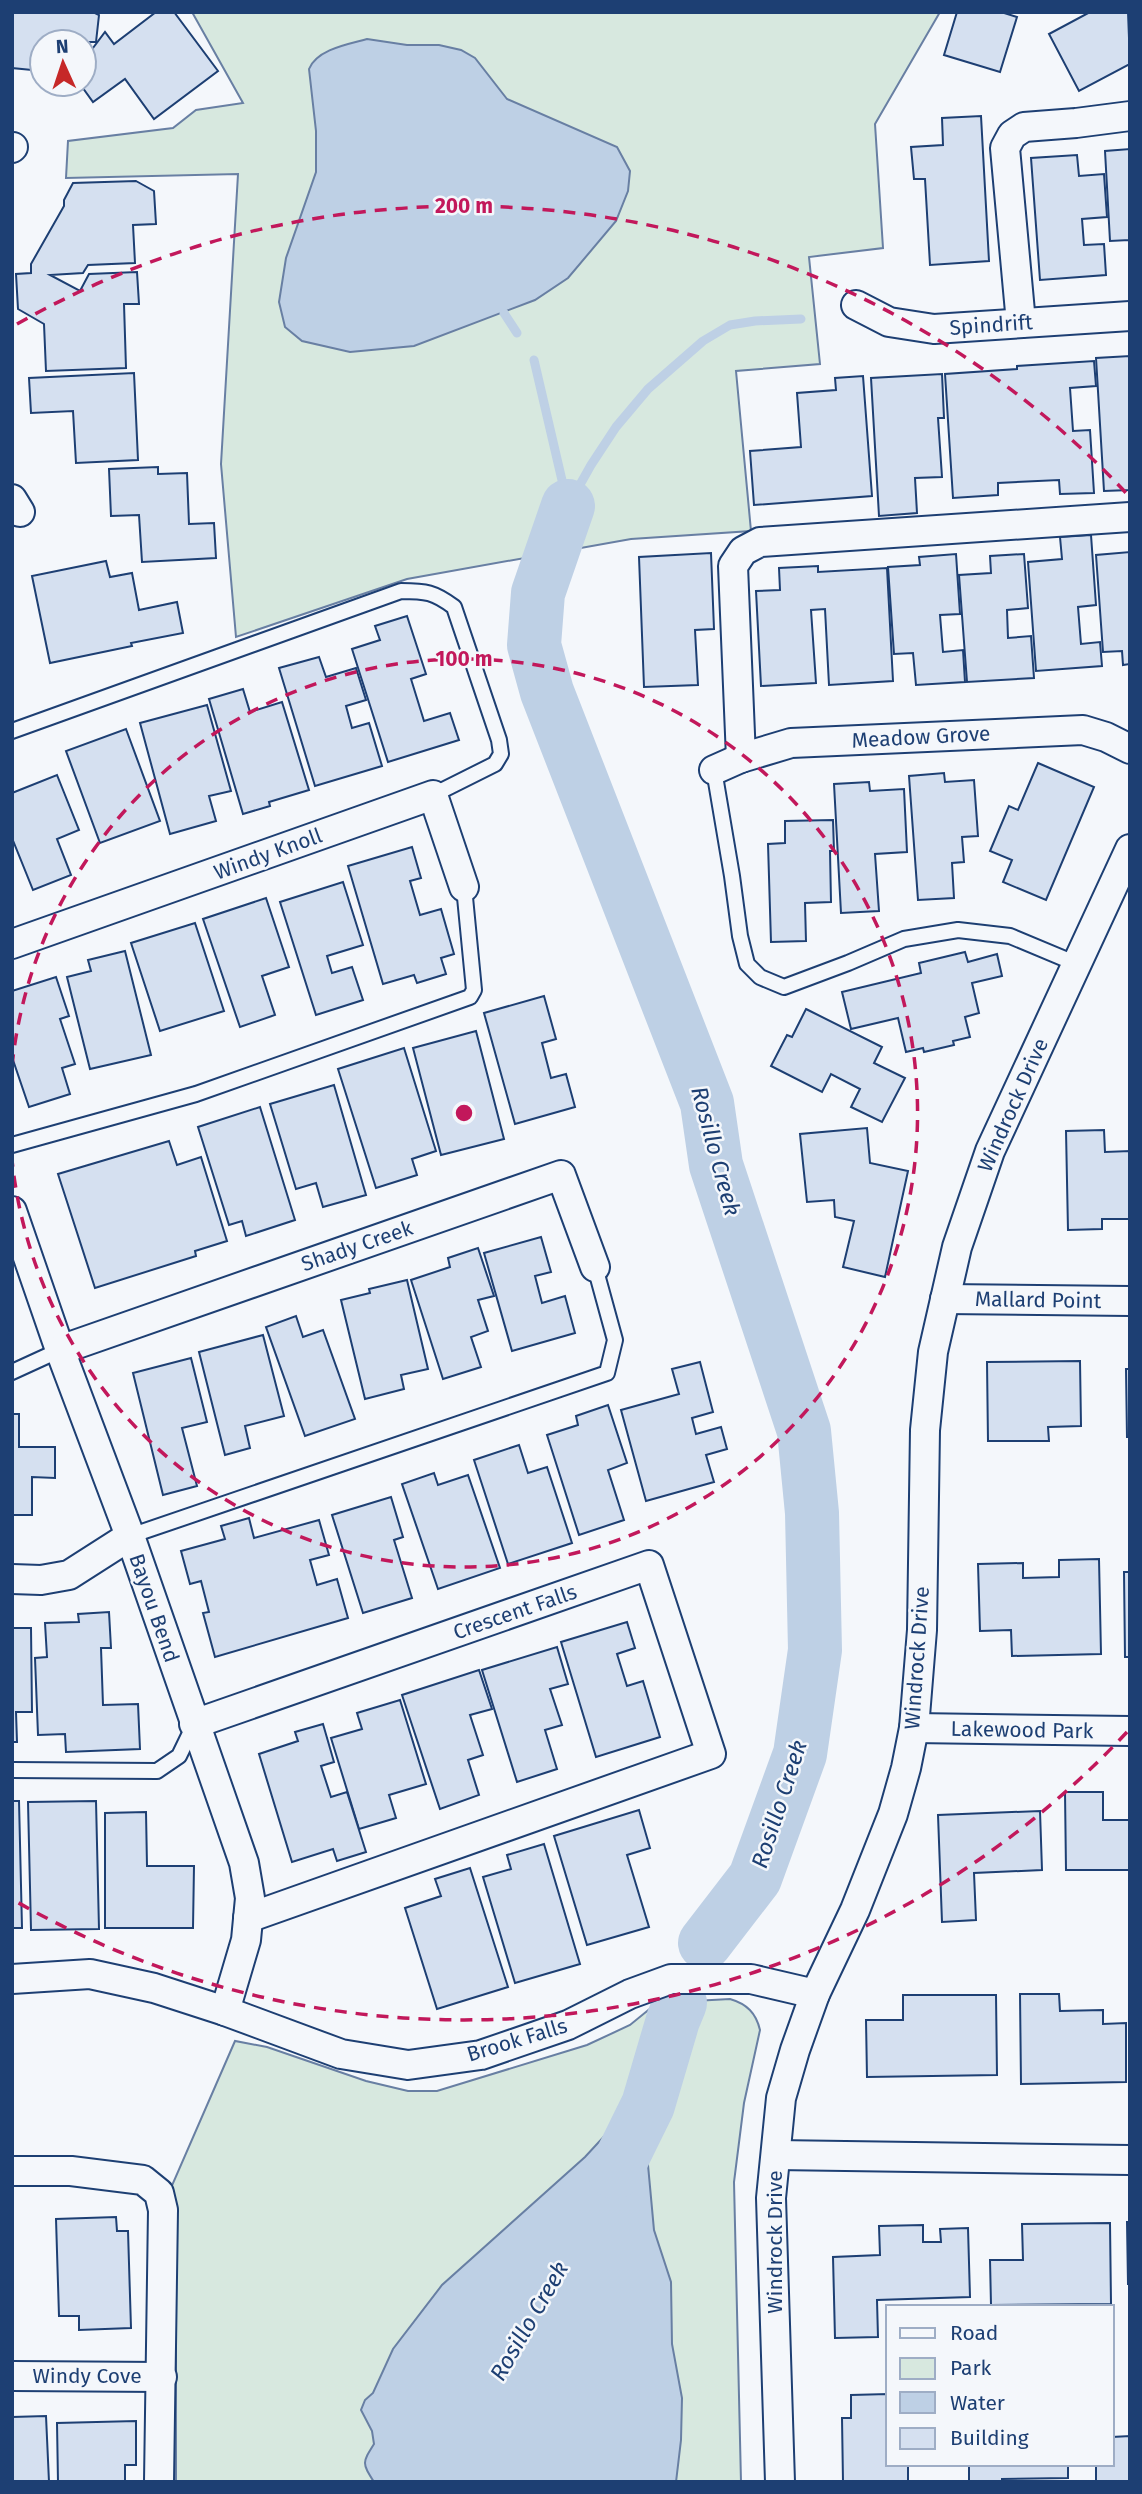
<svg xmlns="http://www.w3.org/2000/svg" width="1142" height="2494" viewBox="0 0 1142 2494" font-family="'Fira Sans',sans-serif">
<style>
.green{fill:#d7e8df;stroke:#687fa3;stroke-width:2}
.water{fill:#bed0e5;stroke:#687fa3;stroke-width:2}
.lines{fill:none;stroke-linecap:round;stroke-linejoin:round}
.stream{stroke:#bed0e5;stroke-width:9}
.river{stroke:#bed0e5;stroke-width:54}
.building{fill:#d5e0f0;stroke:#1d3f73;stroke-width:2}
.lane-casing{stroke:#1d3f73;stroke-width:18}
.street-casing{stroke:#1d3f73;stroke-width:32}
.lane{stroke:#f4f7fb;stroke-width:14}
.street{stroke:#f4f7fb;stroke-width:28}
.ring{fill:none;stroke:#c2185b;stroke-width:3.5;stroke-dasharray:12 9}
.labels{text-anchor:middle;stroke-width:5;stroke-linejoin:round;paint-order:stroke}
.street-label{font-size:21px;fill:#1d3f73;stroke:#f4f7fb}
.water-label{font-size:23px;font-style:italic;fill:#1d3f73;stroke:#f4f7fb}
.centre{fill:#c2185b;stroke:#f4f7fb;stroke-width:3.5}
.ring-label{font-size:21px;text-anchor:middle;font-weight:bold;fill:#c2185b;stroke:#f4f7fb;stroke-width:5;stroke-linejoin:round;paint-order:stroke}
</style>
<rect width="100%" height="100%" fill="#f4f7fb"/>
<g class="green">
<polygon points="192,12 940,12 875,124 883,248 809,257 820,364 736,371 751,531 631,539 407,579 236,637 221,464 238,174 66,178 68,141 173,128 196,110 243,103"/>
<path d="M730,1999C747,2004 756,2013 760,2030L744,2103L734,2182L741,2482H176V2215L170,2190L235,2041L267,2047L366,2081L408,2091H437L587,2045L630,2025L657,2003Z"/>
</g>
<g class="water">
<path d="M367,39L407,45H439L461,50L475,58L507,99L617,147L630,171L628,191L616,221L568,278L535,300L414,346L350,352L302,341L285,327L279,302L286,258L316,172V131L309,69C317,49 349,44 367,39Z"/>
<path d="M633,2105H648L657,2121L647,2154L654,2230L671,2282L672,2344L682,2398L681,2440L676,2482H374C362,2463 362,2463 374,2444L372,2431L361,2410L365,2400L373,2393L393,2349L442,2285L585,2157Z"/>
</g>
<g class="lines">
<g class="stream">
<polyline points="504,313 517,333"/>
<polyline points="534,360 568,506"/>
<polyline points="568,506 591,465 616,427 648,389 703,341 730,325 755,321 801,319"/>
</g>
<g class="river">
<polyline points="568,506 538,593 534,645 547,692 707,1103 716,1165 804,1431 812,1513 815,1650 800,1754 755,1878 705,1943"/>
<polyline points="615,2172 648,2105 673,2020 680,2003"/>
</g>
</g>
<g class="building">
<polygon points="12,12 93,12 99,15 96,42 88,42 87,56 84,56 84,42 42,42 42,71 12,68"/>
<polygon points="156,12 174,12 218,71 154,119 125,79 93,102 80,84 84,84 84,60 105,32 114,44"/>
<polygon points="957,12 1001,12 1017,17 1000,72 944,55"/>
<polygon points="1090,12 1128,12 1130,64 1079,91 1049,34"/>
<polygon points="981,116 989,261 930,265 925,179 914,179 911,147 943,145 942,118"/>
<polygon points="1130,149 1130,258 1129,240 1110,241 1105,151"/>
<polygon points="1077,155 1079,176 1104,174 1107,217 1082,219 1084,245 1104,244 1106,275 1040,280 1031,158"/>
<polygon points="136,181 154,191 156,224 133,225 135,263 88,265 83,273 50,275 80,291 89,274 137,272 139,304 124,304 126,368 46,371 44,324 18,309 16,274 31,273 31,264 64,206 64,200 73,183"/>
<polygon points="1130,356 1130,490 1104,491 1096,358"/>
<polygon points="1094,361 1096,386 1070,388 1073,431 1090,430 1094,493 1060,494 1059,480 998,483 998,495 953,498 945,374 1017,369 1017,366"/>
<polygon points="134,373 138,460 76,463 73,411 31,413 29,378"/>
<polygon points="942,374 944,418 938,418 942,477 915,478 917,513 879,516 871,378"/>
<polygon points="863,376 872,496 754,505 750,451 801,447 797,393 836,390 835,378"/>
<polygon points="158,467 158,474 187,473 189,524 214,523 216,558 142,562 139,515 111,516 109,469"/>
<polygon points="1091,535 1096,605 1078,607 1081,644 1100,642 1102,666 1036,671 1028,562 1062,559 1060,537"/>
<polygon points="1130,552 1130,664 1123,665 1122,651 1103,652 1096,555"/>
<polygon points="711,553 714,629 695,630 698,685 644,687 639,557"/>
<polygon points="956,554 960,614 940,615 943,652 963,650 965,682 916,685 913,653 894,654 888,567 920,565 919,557"/>
<polygon points="1024,554 1028,608 1007,610 1008,638 1031,636 1034,678 967,682 959,575 991,573 990,556"/>
<polygon points="106,561 110,577 132,573 139,610 177,602 183,633 131,643 132,646 50,663 32,576"/>
<polygon points="818,566 818,572 887,568 893,681 829,685 825,609 811,610 816,683 761,686 756,591 780,590 779,568"/>
<polygon points="407,616 426,674 411,679 424,721 450,713 459,740 388,762 352,649 380,640 375,626"/>
<polygon points="319,657 326,677 356,668 366,700 346,706 352,728 369,723 382,766 315,786 279,668"/>
<polygon points="243,689 250,712 282,702 309,790 269,802 270,806 243,814 209,699"/>
<polygon points="207,705 231,791 209,796 216,821 170,834 140,723"/>
<polygon points="126,729 160,821 100,843 66,751"/>
<polygon points="1038,763 1094,787 1046,900 1003,882 1012,860 990,851 1009,806 1018,810"/>
<polygon points="944,773 945,782 974,780 978,836 962,837 964,862 952,863 954,898 918,900 909,776"/>
<polygon points="57,775 79,830 57,839 71,875 33,890 12,838 12,793"/>
<polygon points="869,782 870,791 904,789 907,852 875,854 879,911 841,913 834,784"/>
<polygon points="833,820 834,851 830,851 831,902 805,903 806,941 771,942 768,844 785,843 785,821"/>
<polygon points="412,847 421,878 410,881 420,915 441,909 454,954 441,958 446,974 417,983 414,975 383,984 348,866"/>
<polygon points="343,882 363,945 327,956 332,973 352,967 363,1000 316,1015 280,902"/>
<polygon points="266,898 289,967 262,976 275,1015 240,1027 203,919"/>
<polygon points="195,923 224,1011 160,1031 131,943"/>
<polygon points="125,951 151,1055 90,1069 67,977 91,971 88,960"/>
<polygon points="965,952 968,962 997,954 1002,976 972,983 979,1013 965,1017 970,1037 953,1041 954,1045 924,1052 923,1048 906,1052 898,1018 851,1029 842,992 921,973 919,963"/>
<polygon points="56,977 69,1016 60,1019 75,1064 62,1068 70,1094 29,1107 12,1057 12,991"/>
<polygon points="544,996 556,1039 542,1043 551,1078 566,1074 575,1107 515,1124 484,1013"/>
<polygon points="806,1009 882,1047 874,1063 905,1078 882,1122 851,1107 860,1089 831,1074 822,1092 771,1066 787,1035 792,1037"/>
<polygon points="476,1031 504,1139 441,1155 413,1048"/>
<polygon points="404,1048 436,1151 412,1159 417,1175 376,1188 338,1069"/>
<polygon points="334,1085 366,1195 323,1207 316,1183 296,1189 270,1104"/>
<polygon points="260,1107 295,1220 246,1236 242,1221 229,1225 198,1127"/>
<polygon points="867,1128 870,1163 908,1171 885,1277 843,1267 854,1221 835,1217 834,1200 807,1202 800,1134"/>
<polygon points="1104,1130 1105,1152 1130,1151 1130,1219 1102,1219 1102,1229 1068,1230 1066,1131"/>
<polygon points="169,1141 177,1165 201,1157 227,1241 195,1251 196,1256 95,1288 58,1174"/>
<polygon points="541,1237 551,1272 535,1276 542,1303 565,1296 575,1333 512,1351 484,1253"/>
<polygon points="478,1248 494,1296 478,1300 488,1331 471,1337 481,1367 443,1379 411,1280 450,1267 448,1258"/>
<polygon points="407,1280 428,1369 401,1375 404,1389 365,1399 341,1300 370,1293 369,1289"/>
<polygon points="296,1316 303,1337 323,1330 355,1419 305,1436 266,1327"/>
<polygon points="263,1335 284,1416 245,1426 250,1448 225,1455 199,1352"/>
<polygon points="191,1358 207,1422 182,1428 197,1486 163,1495 133,1373"/>
<polygon points="1080,1361 1081,1426 1048,1427 1049,1441 988,1441 987,1362"/>
<polygon points="700,1362 713,1412 692,1418 696,1434 721,1427 727,1449 706,1455 714,1482 646,1501 621,1410 679,1394 672,1369"/>
<polygon points="1126,1369 1130,1369 1130,1437 1127,1437"/>
<polygon points="608,1405 627,1463 608,1470 624,1520 579,1535 547,1435 578,1425 576,1416"/>
<polygon points="12,1414 19,1414 19,1447 55,1447 55,1478 32,1477 32,1515 12,1515"/>
<polygon points="519,1445 528,1473 547,1467 572,1543 508,1564 474,1460"/>
<polygon points="434,1473 438,1485 468,1475 500,1568 438,1589 402,1484"/>
<polygon points="391,1497 403,1537 394,1540 412,1598 363,1613 332,1515"/>
<polygon points="249,1518 254,1538 319,1520 329,1555 310,1560 317,1585 337,1579 348,1618 215,1657 203,1613 209,1612 201,1581 190,1584 181,1551 225,1539 221,1526"/>
<polygon points="1099,1559 1101,1654 1012,1656 1011,1630 980,1631 978,1564 1023,1563 1023,1578 1059,1577 1059,1560"/>
<polygon points="1124,1572 1130,1572 1130,1657 1125,1657"/>
<polygon points="109,1612 111,1648 101,1648 103,1705 138,1704 140,1749 66,1752 65,1734 38,1735 35,1658 47,1657 45,1623 79,1622 78,1614"/>
<polygon points="627,1622 635,1648 617,1654 627,1686 643,1681 660,1737 596,1757 561,1642"/>
<polygon points="12,1628 31,1628 32,1712 16,1712 17,1742 12,1742"/>
<polygon points="557,1647 568,1684 550,1689 562,1725 545,1730 557,1769 517,1782 482,1670"/>
<polygon points="479,1670 492,1709 470,1715 483,1755 468,1760 479,1795 440,1809 402,1695"/>
<polygon points="400,1700 426,1784 389,1795 396,1818 359,1829 331,1738 362,1729 357,1713"/>
<polygon points="323,1724 334,1762 321,1766 331,1797 347,1792 366,1852 337,1861 333,1849 292,1862 259,1754 298,1741 295,1732"/>
<polygon points="1065,1792 1103,1792 1103,1820 1130,1820 1130,1870 1066,1870"/>
<polygon points="12,1801 19,1801 22,1928 12,1928"/>
<polygon points="96,1801 99,1929 31,1930 28,1802"/>
<polygon points="639,1810 650,1848 627,1855 649,1927 587,1945 554,1836"/>
<polygon points="1040,1811 1042,1870 974,1873 976,1920 942,1922 938,1815"/>
<polygon points="146,1812 147,1866 194,1866 193,1928 105,1928 105,1813"/>
<polygon points="544,1844 580,1964 515,1983 483,1877 511,1869 507,1855"/>
<polygon points="470,1868 508,1987 437,2009 405,1908 441,1896 435,1879"/>
<polygon points="1020,1994 1059,1994 1060,2011 1103,2010 1103,2024 1126,2023 1126,2082 1021,2084"/>
<polygon points="903,1995 996,1995 997,2075 867,2077 866,2020 903,2020"/>
<polygon points="116,2217 117,2231 128,2231 131,2328 79,2330 79,2316 59,2316 56,2219"/>
<polygon points="1127,2222 1130,2222 1130,2284 1128,2284"/>
<polygon points="1110,2223 1111,2304 991,2305 990,2260 1023,2260 1022,2224"/>
<polygon points="923,2225 923,2242 941,2242 940,2229 968,2228 970,2297 877,2300 878,2337 835,2338 833,2257 880,2255 879,2226"/>
<polygon points="888,2394 888,2464 908,2464 908,2482 843,2482 842,2418 851,2418 851,2395"/>
<polygon points="46,2416 49,2482 12,2482 12,2417"/>
<polygon points="136,2421 136,2465 125,2465 125,2482 58,2482 57,2423"/>
<polygon points="1130,2436 1130,2482 1096,2482 1096,2464 1112,2464 1112,2437"/>
<polygon points="969,2464 1068,2464 1068,2478 1002,2479 1002,2482 969,2482"/>
</g>
<g class="lines">
<defs>
<g id="lane">
<path d="M12,731L401,591C426,591 434,592 454,607L499,740L501,754L495,764L433,795"/>
<polyline points="714,770 732,876 740,936 747,964 760,977 784,987 848,963 904,939 958,930 1010,936 1077,964"/>
<polyline points="12,1145 196,1094 470,997 474,990 464,887"/>
<polyline points="12,1372 60,1350"/>
<polyline points="130,1536 607,1373 615,1340 595,1267"/>
<polyline points="12,1770 157,1771 179,1756 194,1725"/>
</g>
<g id="street">
<polyline points="12,148 13,147"/>
<polyline points="856,305 889,322 934,329 1130,316"/>
<polyline points="1021,323 1005,148 1012,135 1024,127 1076,123 1130,116"/>
<polyline points="12,499 20,512"/>
<polyline points="741,758 733,566 743,551 760,542 1130,517"/>
<polyline points="714,770 741,758 791,743 1083,730 1106,737 1130,749"/>
<polyline points="12,944 433,795 464,887"/>
<polyline points="12,1211 60,1350 130,1536 244,1863 250,1898 246,1940 225,2011"/>
<polyline points="945,1299 1130,1301"/>
<polyline points="60,1350 561,1175 595,1267"/>
<polyline points="12,1579 41,1580 69,1575 130,1536"/>
<polyline points="194,1724 649,1565 711,1754 248,1918"/>
<polyline points="914,1728 1130,1731"/>
<polyline points="12,1979 90,1974 154,1988 225,2011 341,2054 408,2065 481,2055 568,2025 630,1994 671,1979 751,1979 815,1994"/>
<polyline points="776,2155 1130,2160"/>
<polyline points="12,2171 71,2171 143,2180 159,2193 163,2210 159,2482"/>
<polyline points="12,2376 162,2377"/>
<polyline points="780,2482 771,2198 781,2098 795,2050 815,1994 855,1910 893,1814 906,1768 914,1728 922,1630 925,1430 933,1352 957,1247 990,1151 1130,849"/>
</g>
</defs>
<use href="#lane" class="lane-casing"/>
<use href="#street" class="street-casing"/>
<use href="#lane" class="lane"/>
<use href="#street" class="street"/>
</g>
<g class="ring">
<path d="M12 1066A454 454 0 1 1 12 1160"/>
<path d="M1127 1732A907 907 0 0 1 17 1902M17 324A907 907 0 0 1 1127 494"/>
</g>
<g class="labels">
<g class="street-label">
<text transform="translate(991 325) rotate(-4)" y="7">Spindrift</text>
<text transform="translate(921 737) rotate(-3)" y="7">Meadow Grove</text>
<text transform="translate(268 854) rotate(-20)" y="7">Windy Knoll</text>
<text transform="translate(1013 1105) rotate(-66)" y="7">Windrock Drive</text>
<text transform="translate(357 1246) rotate(-19)" y="7">Shady Creek</text>
<text transform="translate(1038 1300) rotate(1)" y="7">Mallard Point</text>
<text transform="translate(154 1608) rotate(71)" y="7">Bayou Bend</text>
<text transform="translate(515 1612) rotate(-19)" y="7">Crescent Falls</text>
<text transform="translate(917 1658) rotate(-86)" y="7">Windrock Drive</text>
<text transform="translate(1022 1730) rotate(1)" y="7">Lakewood Park</text>
<text transform="translate(517 2040) rotate(-17)" y="7">Brook Falls</text>
<text transform="translate(775 2242) rotate(-90)" y="7">Windrock Drive</text>
<text x="87" y="2383">Windy Cove</text>
</g>
<g class="water-label">
<text transform="translate(716 1151) rotate(75)" y="8">Rosillo Creek</text>
<text transform="translate(779 1804) rotate(-72)" y="8">Rosillo Creek</text>
<text transform="translate(529 2321) rotate(-60)" y="8">Rosillo Creek</text>
</g>
</g>
<circle cx="464" cy="1113" r="10" class="centre"/>
<g class="ring-label">
<text x="464" y="213">200 m</text>
<text x="464" y="666">100 m</text>
</g>
<rect width="1142" height="2494" fill="none" stroke="#1d3f73" stroke-width="28"/>
<rect x="886" y="2305" width="228" height="161" fill="#f4f7fb" stroke="#9eadc5" stroke-width="2"/>
<rect x="900" y="2328" width="35" height="10" fill="#f4f7fb" stroke="#9eadc5" stroke-width="2"/>
<text x="950" y="2340" font-size="21" fill="#1d3f73">Road</text>
<rect x="900" y="2358" width="35" height="21" fill="#d7e8df" stroke="#9eadc5" stroke-width="2"/>
<text x="950" y="2375" font-size="21" fill="#1d3f73">Park</text>
<rect x="900" y="2392" width="35" height="21" fill="#bed0e5" stroke="#9eadc5" stroke-width="2"/>
<text x="950" y="2410" font-size="21" fill="#1d3f73">Water</text>
<rect x="900" y="2428" width="35" height="21" fill="#d5e0f0" stroke="#9eadc5" stroke-width="2"/>
<text x="950" y="2445" font-size="21" fill="#1d3f73">Building</text>
<g transform="translate(63 63) rotate(357)"><circle r="33" fill="#f4f7fb" stroke="#9eadc5" stroke-width="2"/>
<path d="M0-5L12 26L0 18L-12 26Z" fill="#c62828"/>
<text y="-10" font-size="19" font-weight="bold" text-anchor="middle" fill="#1d3f73">N</text>
</g>
</svg>
